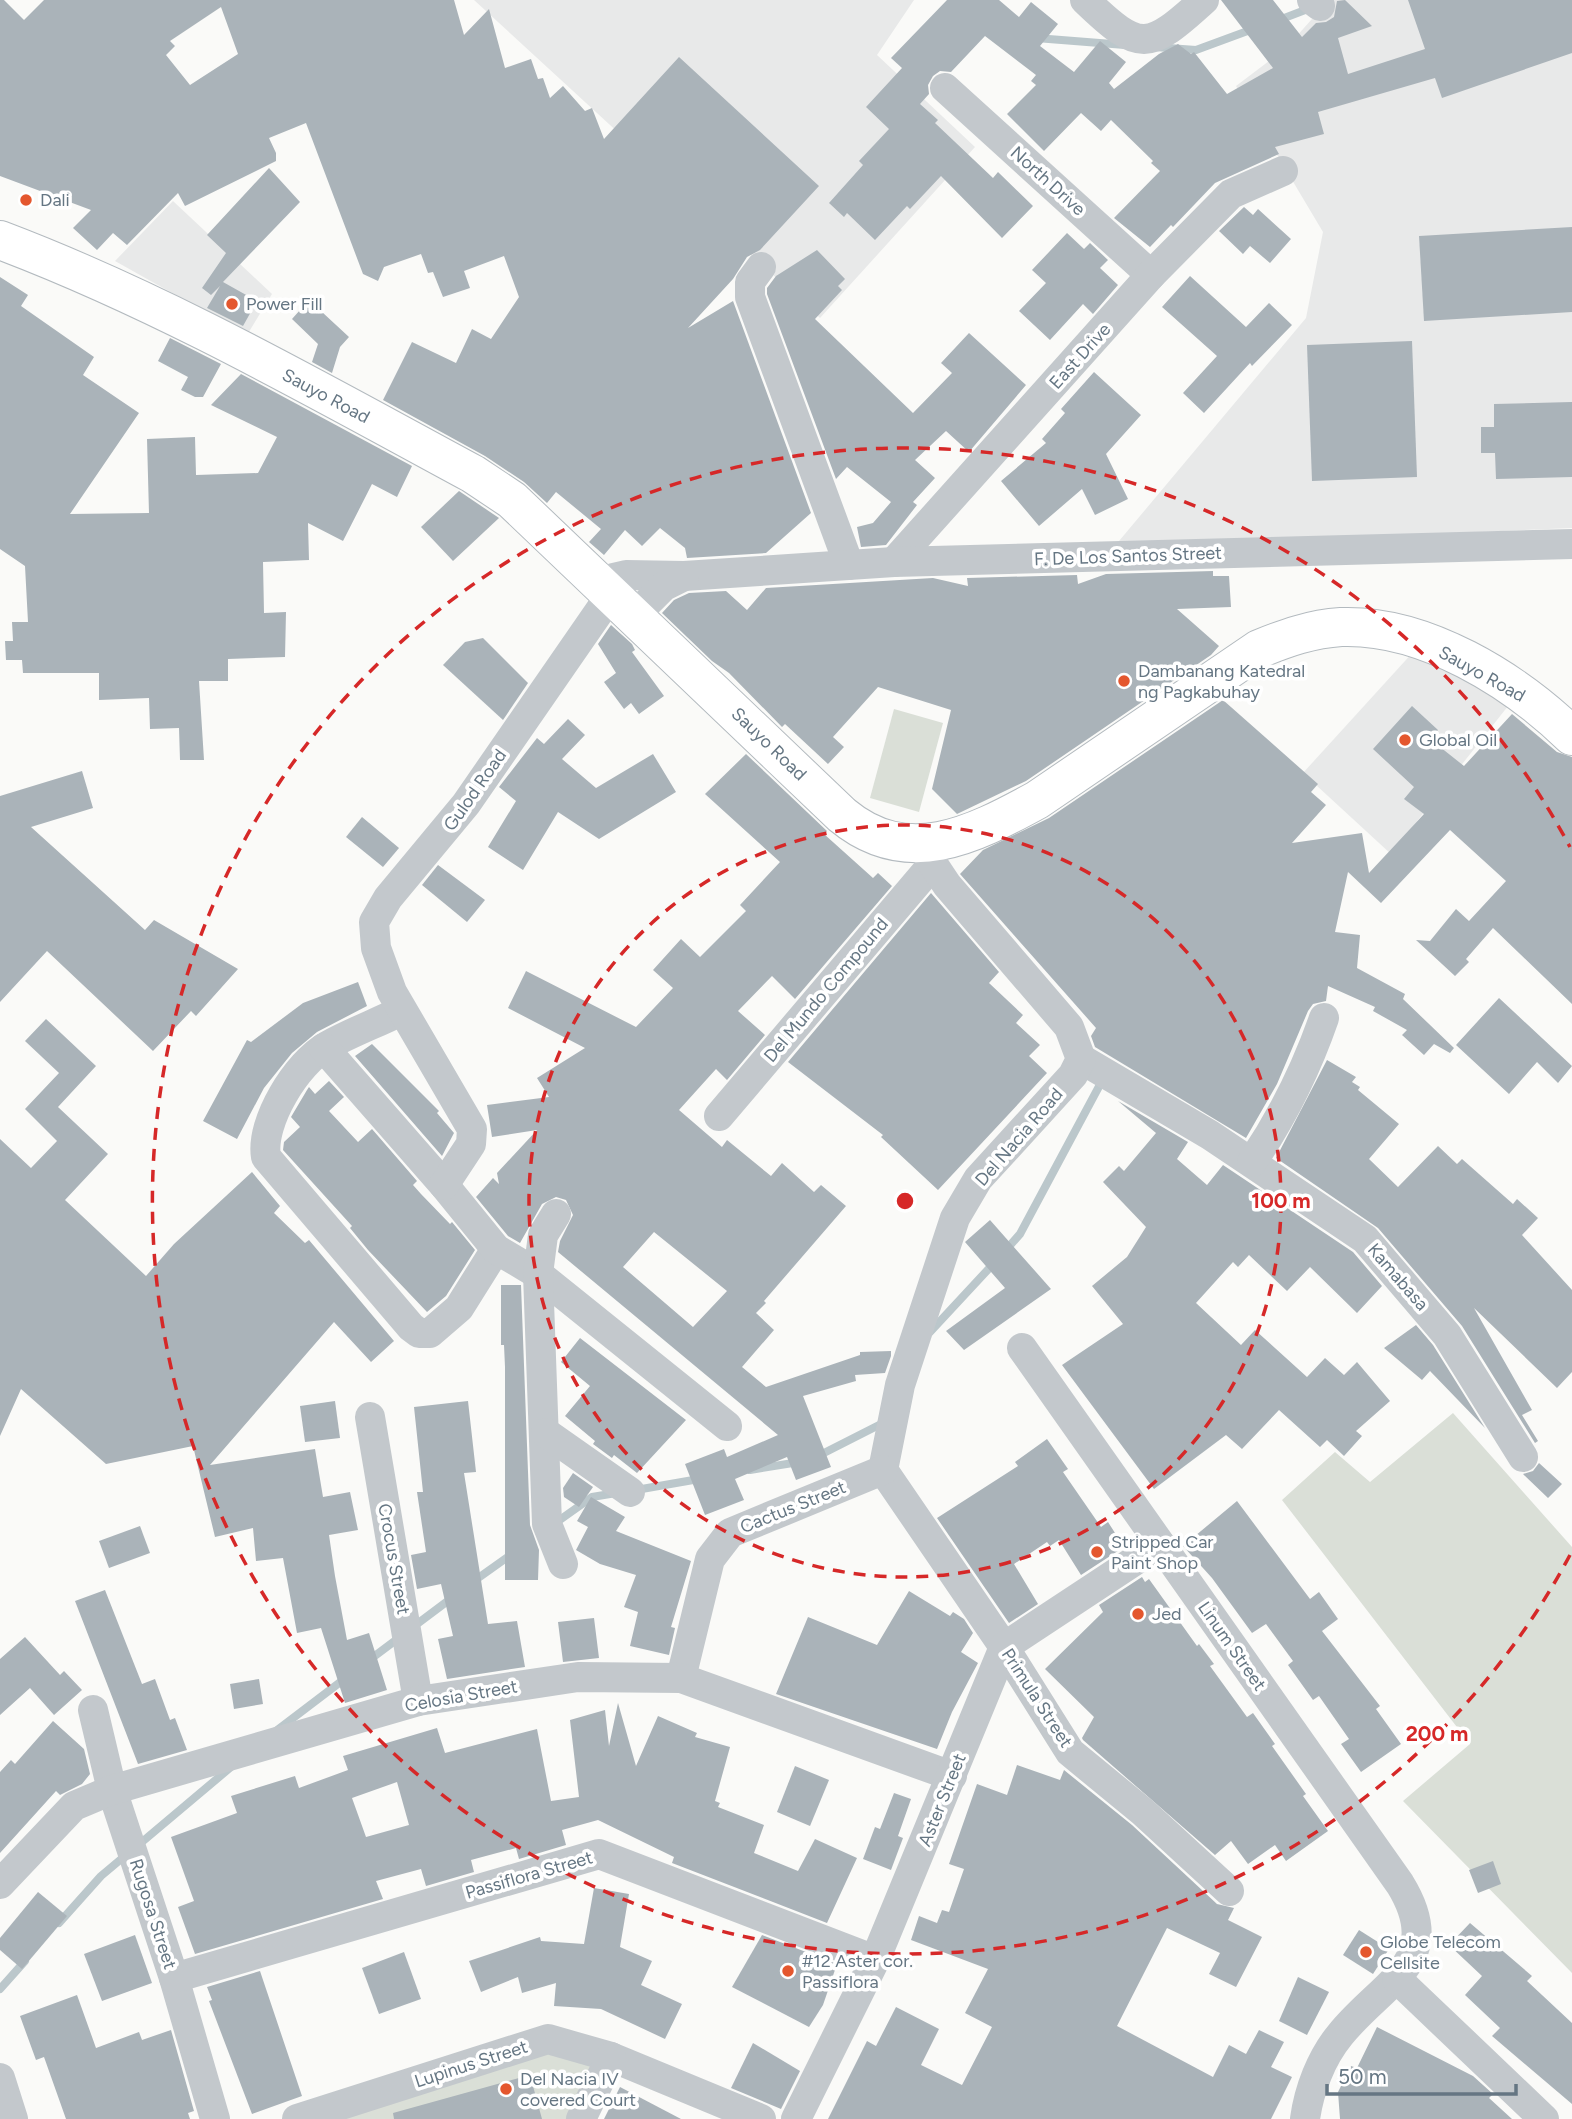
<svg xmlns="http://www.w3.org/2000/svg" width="1572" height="2119" viewBox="0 0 1572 2119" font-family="Figtree,sans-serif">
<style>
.built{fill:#e8e9e9}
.green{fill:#dadfd7}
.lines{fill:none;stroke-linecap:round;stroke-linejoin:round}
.stream{stroke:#bbc7cb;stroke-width:8}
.building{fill:#aab3b9;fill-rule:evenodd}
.secondary-casing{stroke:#b3babf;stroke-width:40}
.street{stroke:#c3c8cc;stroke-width:30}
.secondary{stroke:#fff;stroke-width:38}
.ring{fill:none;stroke:#d62828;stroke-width:3.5;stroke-dasharray:12 9}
.poi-dot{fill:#e4572e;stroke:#fff;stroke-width:2.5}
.labels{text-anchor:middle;stroke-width:7;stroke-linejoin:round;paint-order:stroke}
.street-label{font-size:18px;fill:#657683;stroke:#fff}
.poi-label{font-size:18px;fill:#657683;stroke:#fff;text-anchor:start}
.centre{fill:#d62828;stroke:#fff;stroke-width:3.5}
.ring-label{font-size:21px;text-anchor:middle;font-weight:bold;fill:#d62828;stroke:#fff;stroke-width:7;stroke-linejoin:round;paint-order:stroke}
</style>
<rect width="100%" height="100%" fill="#fafaf8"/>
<g class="built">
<polygon points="474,0 914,0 877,55 975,147 820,318"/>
<polygon points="1329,0 1572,0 1572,528 1114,547 1306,318 1323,232 1236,86 1286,48"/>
<polygon points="173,201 272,294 247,335 115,261"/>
<polygon points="1415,650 1512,701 1391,854 1303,773"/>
</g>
<g class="green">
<polygon points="894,709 943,723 919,812 870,798"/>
<polygon points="1453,1413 1572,1547 1572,1973 1403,1801 1470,1744 1282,1500 1335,1452 1370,1482"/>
<polygon points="549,2045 603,2063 574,2119 317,2119"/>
</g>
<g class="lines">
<g class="stream">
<polyline points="1279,20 1313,7"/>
<polyline points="1036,38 1125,45"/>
<polyline points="1155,47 1196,50 1253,29"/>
<polyline points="1006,1250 1020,1234 1103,1079"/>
<polyline points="930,1332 995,1262"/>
<polyline points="818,1456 885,1422"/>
<polyline points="750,1470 799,1462"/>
<polyline points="636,1490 699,1479"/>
<polyline points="554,1524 592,1497 616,1493"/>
<polyline points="474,1581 512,1554"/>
<polyline points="413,1627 453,1597"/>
<polyline points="368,1661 400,1637"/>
<polyline points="276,1731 347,1677"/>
<polyline points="136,1847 231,1767"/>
<polyline points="59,1923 101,1876 126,1855"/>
<polyline points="0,1989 25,1961"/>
</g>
</g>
<g class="building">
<path d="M0,0H4L24,20L44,0H454L464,35L489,9L505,68L531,59L538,79L543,78L550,98L563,86L585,111L592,108L604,139L679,57L819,186L760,250L747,257L733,279L688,328L733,301L811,513L766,553L687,558L685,548L660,528L642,546L625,530L604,555L589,542L601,529L556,492L547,503L524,482L485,456L383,400L412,342L456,363L472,329L491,339L519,297L504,256L464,271L470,288L443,297L433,272L428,273L421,254L384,267L378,281L363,274L306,123L269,138L276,153V161L185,206L178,193L127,245L113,233L97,250L73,228L91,210L0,176ZM221,7L238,54L190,85L166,55L175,46L170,41Z"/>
<polygon points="947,0 999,0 1019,17 1031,2 1058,24 1040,46 1074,72 1100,41 1126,62 1109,83 1114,89 1159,54 1178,44 1191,54 1194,52 1227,94 1273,68 1221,0 1273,0 1302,37 1316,23 1326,22 1334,17 1337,1 1345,0 1372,26 1338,38 1348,74 1425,49 1408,0 1572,0 1572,53 1442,98 1435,78 1318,112 1324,134 1275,147 1279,154 1215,183 1173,227 1171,225 1150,247 1114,218 1160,171 1151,163 1153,161 1111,120 1101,131 1081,113 1044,151 1007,114 1036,85 1031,81 1036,75 985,36 951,72 940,71 933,76 928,85 929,94 920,104 938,120 935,123 993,178 998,172 1033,206 1002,238 941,176 910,209 907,206 875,240 847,213 844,217 829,203 863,165 859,161 889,129 866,107 902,68 891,58"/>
<polygon points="269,168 300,202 223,282 257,301 243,326 207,308 220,286 211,295 202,288 226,253 207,235"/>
<polygon points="1244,207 1253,215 1258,209 1291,239 1270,263 1250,246 1243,254 1219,231"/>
<polygon points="1572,227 1572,312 1424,321 1419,236"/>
<polygon points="1067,233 1084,249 1090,243 1108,260 1100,268 1118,285 1093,314 1083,304 1050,340 1019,311 1046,283 1032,270"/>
<polygon points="817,250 845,279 838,286 842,290 815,319 913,413 952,373 941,363 969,333 1026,385 969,452 946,431 915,460 935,478 913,502 917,505 886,545 861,547 857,527 873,523 891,502 847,467 836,479 767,294 767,288 776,276"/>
<polygon points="1190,276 1246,327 1269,303 1292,325 1252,366 1250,363 1204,413 1183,393 1217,356 1162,307"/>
<polygon points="0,277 28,295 21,306 94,357 83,375 139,413 70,514 149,513 147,439 195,437 196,475 258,473 277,437 211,405 241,374 412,466 397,497 372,484 343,541 308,523 309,560 263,562 264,613 286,612 285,657 228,659 228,681 199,681 204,760 180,760 179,728 150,729 149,698 99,700 99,673 23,673 22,660 6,660 5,641 13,641 12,622 28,622 25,566 0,549"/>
<polygon points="309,300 349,337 340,347 332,373 312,362 318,344 292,319"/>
<polygon points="170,338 221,364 203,397 195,397 181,390 188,377 158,361"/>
<polygon points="1412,341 1417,477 1312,481 1307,345"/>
<polygon points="1094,372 1141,415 1106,454 1128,499 1095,515 1082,489 1039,526 1001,481 1046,443 1042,439 1065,413 1061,409"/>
<polygon points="1572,402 1572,477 1496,479 1495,453 1481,453 1481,427 1494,427 1494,404"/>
<polygon points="459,491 499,518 453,561 421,527"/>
<polygon points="1213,571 1213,576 1229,576 1231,607 1177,609 1219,646 1211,655 1026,781 957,814 932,789 951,710 878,687 833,737 844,747 828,764 785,724 782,727 729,673 712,661 662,613 674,600 689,593 726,591 747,610 766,588 933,578 968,586 967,578 1077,575 1078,584 1106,574"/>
<polygon points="611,625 632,644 635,650 632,652 664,696 639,714 631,703 624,709 604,682 616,673 598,644"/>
<polygon points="483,638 528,683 503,720 443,665 465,642"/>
<polygon points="1223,700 1318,784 1311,792 1326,805 1292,843 1362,833 1369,873 1424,814 1404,799 1414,787 1373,749 1412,706 1438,730 1430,739 1464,766 1512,714 1557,752 1572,757 1572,1004 1493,928 1466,959 1469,962 1455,976 1416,940 1430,941 1456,909 1469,921 1506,881 1450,830 1381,903 1348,872 1335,932 1360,935 1357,968 1405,994 1403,999 1454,1048 1450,1053 1434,1044 1424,1055 1402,1035 1407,1030 1373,1011 1375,1007 1328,986 1326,1001 1313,1004 1308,1011 1277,1084 1246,1138 1095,1047 1091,1036 1096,1028 960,874 983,850 1049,818"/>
<polygon points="568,719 585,735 562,759 596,788 653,754 676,792 599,839 558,812 523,870 488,847 516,801 499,787 537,738 544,744"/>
<path d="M746,754L827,831L824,834L873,878L878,873L892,886L795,999L772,976L738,1011L765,1035L727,1080L716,1069L679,1110L722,1147L727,1140L771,1176L782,1163L814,1192L821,1185L846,1206L764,1301L766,1303L756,1313L774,1330L742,1367L766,1387L860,1355V1352L891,1351V1356L885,1373L855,1375L856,1381L803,1396L831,1467L796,1480L787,1457L735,1479L744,1500L705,1515L685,1464L724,1449L727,1457L778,1435L558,1252L560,1241L573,1215L566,1200L556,1197L542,1204L520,1243L508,1236L476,1197L493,1178L499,1184L497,1173L537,1130L492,1137L487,1105L549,1097L537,1078L585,1048L508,1008L526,971L636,1027L673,988L653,970L681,939L700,957L746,911L740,905L780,862L705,794ZM654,1232L727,1291L693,1327L623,1267Z"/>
<polygon points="82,771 93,808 31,827 145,930 154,920 238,969 196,1016 191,1011 153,1051 47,951 0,1002 0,796"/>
<polygon points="362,817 399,848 383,867 346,837"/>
<polygon points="438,865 485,900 467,922 422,885"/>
<polygon points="931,893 999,972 989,983 1023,1015 1016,1023 1040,1045 1029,1056 1047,1073 938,1190 881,1137 883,1135 788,1062"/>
<polygon points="358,982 367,1006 317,1032 292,1053 264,1088 237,1139 203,1121 247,1040 251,1042 303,1003"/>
<polygon points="1499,998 1572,1066 1558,1083 1537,1062 1509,1094 1456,1045"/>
<polygon points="46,1019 96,1066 58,1107 108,1154 65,1200 146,1276 174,1244 252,1172 280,1206 274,1213 305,1243 309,1240 394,1341 371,1362 334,1322 210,1465 315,1449 323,1497 350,1492 358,1530 329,1535 335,1576 347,1640 369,1633 387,1690 345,1703 321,1628 297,1633 283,1558 256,1561 253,1528 215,1537 193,1446 106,1464 21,1389 0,1436 0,1139 31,1168 57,1141 25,1109 59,1073 25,1041"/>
<polygon points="372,1044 439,1111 437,1113 454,1133 442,1156 355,1056"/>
<polygon points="1327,1060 1356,1077 1352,1082 1360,1087 1358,1090 1399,1124 1369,1159 1398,1187 1438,1146 1457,1164 1462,1159 1513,1204 1517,1199 1538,1218 1522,1235 1572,1290 1572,1372 1557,1388 1474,1308 1532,1410 1522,1415 1538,1441 1535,1443 1462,1326 1378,1228 1276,1158"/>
<polygon points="329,1081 344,1097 329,1111 358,1142 372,1129 417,1181 413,1185 421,1194 450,1224 452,1222 475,1250 446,1296 427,1312 368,1250 350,1228 352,1226 283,1150 284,1142 300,1127 291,1117 307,1090 309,1087 315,1094"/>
<polygon points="1118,1101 1188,1142 1177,1159 1207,1185 1223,1165 1353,1252 1382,1286 1357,1313 1310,1267 1287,1291 1249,1255 1238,1267 1233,1262 1196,1303 1241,1345 1255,1330 1307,1377 1325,1358 1344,1375 1357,1362 1390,1401 1356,1431 1362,1436 1344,1456 1327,1440 1320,1447 1279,1410 1242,1449 1226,1435 1154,1489 1062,1365 1123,1324 1092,1286 1127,1257 1146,1227 1103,1182 1119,1166 1124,1171 1156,1133"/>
<polygon points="990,1220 1051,1289 964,1350 946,1331 1005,1288 965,1242"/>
<polygon points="501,1285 521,1285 530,1525 539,1550 538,1580 505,1580 505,1367 504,1345 501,1345"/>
<polygon points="1416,1325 1433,1345 1485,1428 1430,1371 1422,1380 1384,1348"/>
<polygon points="580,1338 686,1420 637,1473 614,1455 612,1458 593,1444 595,1441 565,1416 590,1386 561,1362"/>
<polygon points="335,1401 340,1438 305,1442 300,1406"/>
<polygon points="468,1401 476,1472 464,1473 488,1624 517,1621 525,1667 447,1679 438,1639 453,1636 441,1584 417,1589 411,1555 426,1552 417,1492 423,1492 414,1407"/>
<polygon points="1047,1439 1068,1469 1063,1472 1101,1527 1108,1522 1124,1547 1081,1575 1059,1540 1050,1546 1047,1542 1014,1564 1038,1604 1009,1623 937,1518 1018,1466 1015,1462"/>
<polygon points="1539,1463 1562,1484 1548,1498 1523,1474 1533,1471"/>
<polygon points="573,1473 593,1487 579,1507 564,1497 563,1488"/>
<polygon points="591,1497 625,1517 616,1531 691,1561 671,1627 675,1628 669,1655 630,1646 638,1612 624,1607 636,1575 600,1564 576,1550 588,1527 577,1521"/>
<polygon points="1237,1501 1310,1599 1319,1592 1338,1619 1322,1631 1380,1706 1376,1709 1401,1744 1361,1772 1341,1744 1349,1739 1319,1696 1313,1700 1288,1665 1293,1661 1266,1624 1252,1633 1212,1578 1183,1546"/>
<polygon points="140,1526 150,1553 109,1568 99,1541"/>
<polygon points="1142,1577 1145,1582 1149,1579 1197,1646 1199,1644 1214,1664 1210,1666 1247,1717 1253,1713 1275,1744 1272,1746 1306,1794 1303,1796 1328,1831 1286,1861 1275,1845 1248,1864 1231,1841 1215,1855 1083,1740 1082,1738 1094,1717 1045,1669 1103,1612 1099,1605"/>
<polygon points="105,1590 142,1684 155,1679 170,1720 175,1718 187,1750 138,1764 75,1601"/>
<polygon points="909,1591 950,1616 953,1612 964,1619 973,1633 961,1652 978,1663 952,1712 937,1749 776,1694 808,1617 877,1645"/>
<polygon points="594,1618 599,1658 563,1662 558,1622"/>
<polygon points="25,1637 60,1675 64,1671 82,1690 54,1715 30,1688 0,1715 0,1659"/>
<polygon points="259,1679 263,1704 234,1709 230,1684"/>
<path d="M618,1703L636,1766L658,1716L697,1733L695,1737L730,1747L715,1801L720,1803L718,1807L764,1825L754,1853L798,1871L815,1839L857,1858L827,1923L672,1863L674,1857L598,1820L562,1830L566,1845L519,1859L516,1848L471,1860L474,1872L426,1886L421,1869L376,1881L383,1899L195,1954L178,1907L194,1901L171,1837L237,1813L231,1796L295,1776L299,1788L348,1770L343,1756L437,1728L445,1753L537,1729L551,1801L579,1797L570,1720L605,1710L609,1746ZM397,1782L409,1825L366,1837L352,1798Z"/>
<polygon points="53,1721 84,1749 90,1774 82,1784 60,1795 56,1791 0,1853 0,1772 11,1760 15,1764"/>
<polygon points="1017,1765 1060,1780 1064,1770 1132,1825 1217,1904 1234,1908 1228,1920 1262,1937 1236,1987 1209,1974 1220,1953 1167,1928 1117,2026 1213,2077 1229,2045 1246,2054 1259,2030 1284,2042 1271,2067 1292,2077 1271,2119 828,2119 867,2041 876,2046 896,2007 939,2029 921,2065 962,2085 992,2027 965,2013 988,1969 911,1940 919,1916 937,1923 942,1910 949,1912 964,1869 949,1864 977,1784 1007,1795"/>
<polygon points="795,1766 829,1780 810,1826 777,1812"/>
<polygon points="894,1793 911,1799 898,1836 903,1838 891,1870 863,1859 875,1827 880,1829"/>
<polygon points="1493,1861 1501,1884 1478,1893 1469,1870"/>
<polygon points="594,1888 629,1894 620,1947 652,1961 641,1985 682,2004 665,2039 601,2009 554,2006 556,1983 522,1993 518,1977 481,1992 469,1961 540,1937 541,1941 584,1944"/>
<polygon points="38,1892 67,1916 22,1969 0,1950 0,1938"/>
<polygon points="1470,1923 1532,1976 1527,1981 1572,2023 1572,2104 1492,2036 1500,2028 1465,1995 1482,1976 1449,1945"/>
<polygon points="1359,1930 1389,1949 1373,1974 1343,1955"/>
<polygon points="135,1935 152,1983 102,2001 84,1954"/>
<polygon points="762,1935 837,1964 823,2005 809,2027 732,1987"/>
<polygon points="404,1952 421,1999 379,2014 362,1968"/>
<polygon points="260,1971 302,2096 252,2114 209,2001 212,2000 207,1987"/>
<polygon points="1298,1977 1329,1992 1307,2035 1279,2021"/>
<polygon points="77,1995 96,2048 139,2032 142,2040 171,2030 194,2111 188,2113 190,2119 66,2119 44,2057 36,2060 20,2016"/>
<polygon points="1377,2027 1473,2076 1493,2094 1489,2098 1512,2119 1340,2119 1338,2092 1351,2066 1357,2068"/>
<polygon points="753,2043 800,2071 781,2109 731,2088"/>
<polygon points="530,2075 542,2119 394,2119 393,2113"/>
<polygon points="620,2087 681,2119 604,2119"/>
</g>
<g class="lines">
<defs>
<path id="secondary" d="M0,240C164,302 319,391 473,474L512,500L842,815C907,869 973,835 1037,800L1259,649C1286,638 1311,629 1341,627C1425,624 1514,680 1572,736"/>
</defs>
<use href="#secondary" class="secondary-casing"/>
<g class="street">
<path d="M1085,0C1140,53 1148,51 1204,0"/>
<polyline points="1312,0 1320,6"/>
<polyline points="945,88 1151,275"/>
<polyline points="761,267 750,282 750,297 849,565"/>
<polyline points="894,562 1151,275 1231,194 1283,171"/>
<polyline points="604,585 613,578 626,575 684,576 894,562 1572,544"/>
<polyline points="635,615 664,586 684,576"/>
<path d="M401,1011C377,1023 350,1033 327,1046C297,1063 260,1122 266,1157L411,1327L419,1333H430L459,1308L496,1249"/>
<polyline points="324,1048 444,1185 496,1249 538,1274 727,1426"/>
<polyline points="1081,1059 1210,1135 1365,1239 1447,1335 1523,1457"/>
<polyline points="719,1116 933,864"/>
<path d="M1252,1162C1283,1116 1306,1070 1324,1018"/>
<polyline points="444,1185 471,1144 472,1129 392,992 376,948 374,922 388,898 466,804 612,593"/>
<polyline points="556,1214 543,1235 538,1274 547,1524 563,1564"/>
<path d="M1022,1348L1400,1884C1448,1962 1382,1982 1340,2035C1321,2058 1309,2090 1305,2119"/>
<polyline points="370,1417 418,1701"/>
<polyline points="546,1433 630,1492"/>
<polyline points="883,1470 900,1385 955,1218 978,1179 1073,1075 1081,1059 1069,1027 947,885 933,864 931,844"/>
<polyline points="883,1470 1004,1647 1070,1752 1143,1812 1229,1891"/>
<polyline points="681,1678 710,1559 730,1533 883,1470"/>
<polyline points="93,1710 112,1790 174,1978 215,2119"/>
<polyline points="0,1884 74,1806 112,1790 418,1701 578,1677 681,1678 952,1776"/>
<polyline points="174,1978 599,1854 875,1960"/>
<polyline points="1397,1979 1544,2119"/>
<polyline points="0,2078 13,2119"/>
<polyline points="297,2119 548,2039 611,2057 761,2119"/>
<polyline points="581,2119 611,2057"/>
<polyline points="796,2119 875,1960 1004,1647 1160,1544"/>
</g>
<use href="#secondary" class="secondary"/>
</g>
<g class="ring">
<circle cx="905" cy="1201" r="376"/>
<path d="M1570 1555A753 753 0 1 1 1570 847"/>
</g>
<g class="poi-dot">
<circle cx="26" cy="200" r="7"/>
<circle cx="232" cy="304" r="7"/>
<circle cx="1124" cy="681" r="7"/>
<circle cx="1405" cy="740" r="7"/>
<circle cx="1097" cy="1552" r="7"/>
<circle cx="1138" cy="1614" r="7"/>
<circle cx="1366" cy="1952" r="7"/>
<circle cx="788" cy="1971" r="7"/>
<circle cx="506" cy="2089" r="7"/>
</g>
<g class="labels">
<g class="street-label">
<text transform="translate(1048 181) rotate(42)" y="6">North Drive</text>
<text transform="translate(1080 356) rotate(-48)" y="6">East Drive</text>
<text transform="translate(326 396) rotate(28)" y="6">Sauyo Road</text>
<text transform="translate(1128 556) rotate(-2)" y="6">F. De Los Santos Street</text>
<text transform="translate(1482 674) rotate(29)" y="6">Sauyo Road</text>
<text transform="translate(769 744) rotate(44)" y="6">Sauyo Road</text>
<text transform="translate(475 790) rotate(-55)" y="6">Gulod Road</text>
<text transform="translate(826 990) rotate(-50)" y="6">Del Mundo Compound</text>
<text transform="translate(1019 1137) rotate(-49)" y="6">Del Nacia Road</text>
<text transform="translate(1398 1277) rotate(49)" y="6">Kamabasa</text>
<text transform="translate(793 1507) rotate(-22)" y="6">Cactus Street</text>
<text transform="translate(394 1559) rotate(80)" y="6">Crocus Street</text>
<text transform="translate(1232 1646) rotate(55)" y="6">Linum Street</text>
<text transform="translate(461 1696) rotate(-10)" y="6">Celosia Street</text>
<text transform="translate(1037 1698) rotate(57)" y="6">Primula Street</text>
<text transform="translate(942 1800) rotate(-68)" y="6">Aster Street</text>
<text transform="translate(529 1875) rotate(-16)" y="6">Passiflora Street</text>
<text transform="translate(153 1914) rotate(72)" y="6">Rugosa Street</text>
<text transform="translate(471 2064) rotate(-18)" y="6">Lupinus Street</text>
</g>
<g class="poi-label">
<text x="40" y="206">Dali</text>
<text x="246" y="310">Power Fill</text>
<text x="1138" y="677">Dambanang Katedral<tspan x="1138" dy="21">ng Pagkabuhay</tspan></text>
<text x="1419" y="746">Global Oil</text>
<text x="1111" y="1548">Stripped Car<tspan x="1111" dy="21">Paint Shop</tspan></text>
<text x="1152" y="1620">Jed</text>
<text x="1380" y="1948">Globe Telecom<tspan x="1380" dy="21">Cellsite</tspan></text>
<text x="802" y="1967">#12 Aster cor.<tspan x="802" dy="21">Passiflora</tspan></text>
<text x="520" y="2085">Del Nacia IV<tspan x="520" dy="21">covered Court</tspan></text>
</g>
</g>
<circle cx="905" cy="1201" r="10" class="centre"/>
<g class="ring-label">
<text x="1281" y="1208">100 m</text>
<text x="1437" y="1741">200 m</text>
</g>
<path d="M1327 2084v10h189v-10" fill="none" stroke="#657683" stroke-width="3.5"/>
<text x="1338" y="2084" font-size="21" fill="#657683" stroke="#ffffff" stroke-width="5" paint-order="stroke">50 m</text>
</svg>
